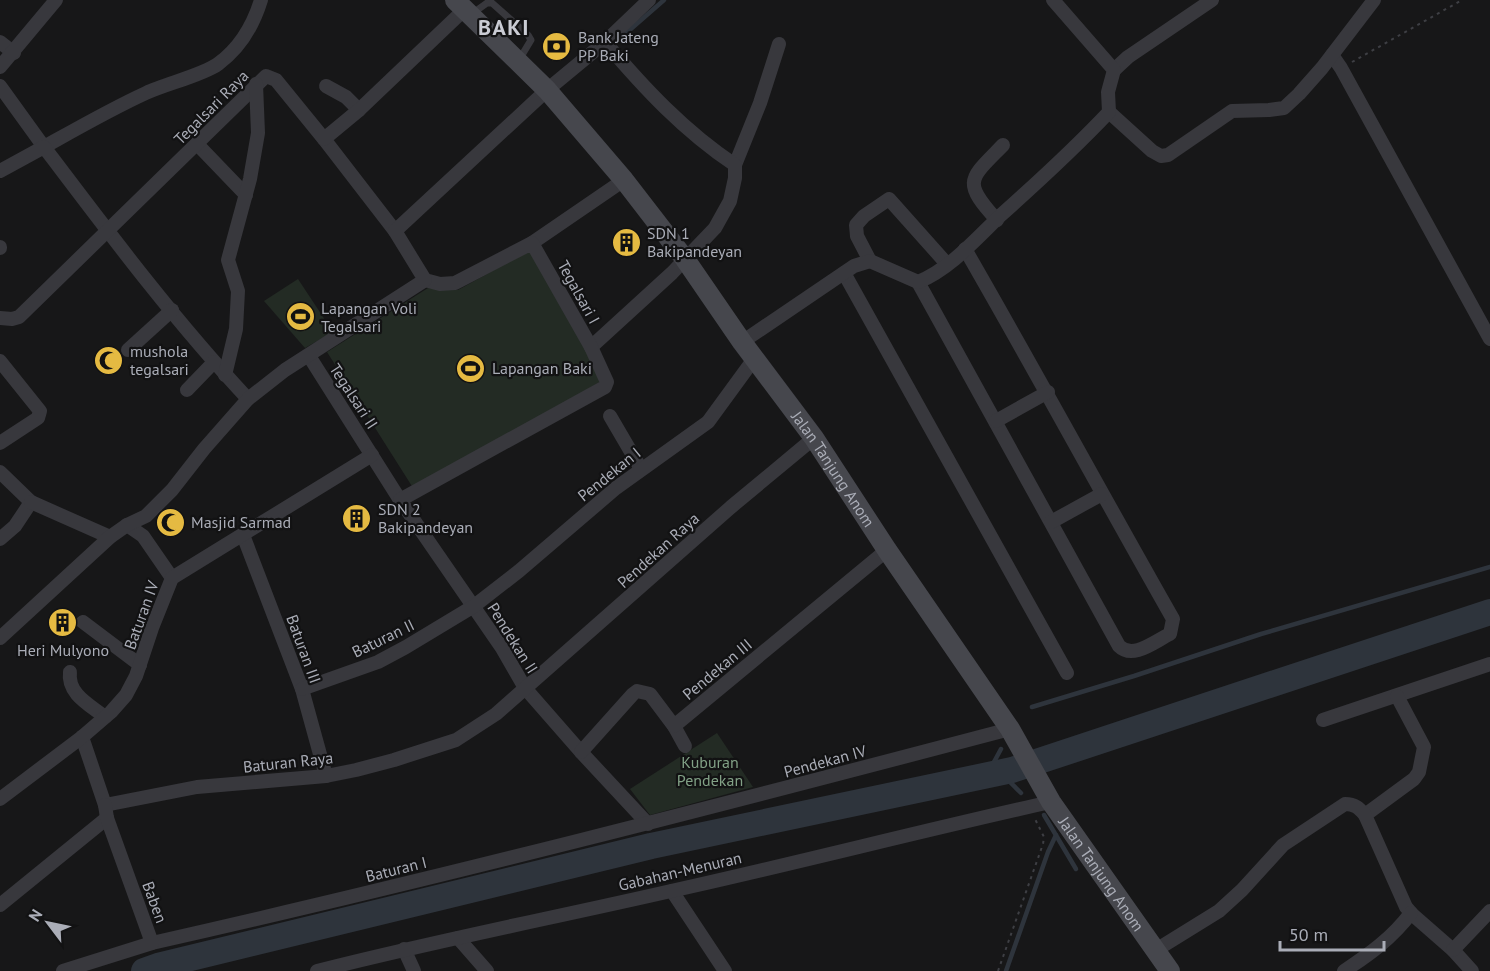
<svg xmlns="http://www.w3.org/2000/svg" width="1490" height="971" viewBox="0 0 1490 971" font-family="'PT Sans',sans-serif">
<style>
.green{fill:#232b24}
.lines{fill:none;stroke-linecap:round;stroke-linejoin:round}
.stream{stroke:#2e343c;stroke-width:4.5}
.river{stroke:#2e343c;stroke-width:26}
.path{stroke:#3e3f44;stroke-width:2;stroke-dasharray:3 4.5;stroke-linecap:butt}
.service{stroke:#38383d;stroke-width:7}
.minor{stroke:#38383d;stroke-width:14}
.secondary{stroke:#46474d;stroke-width:20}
.labels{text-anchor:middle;stroke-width:4.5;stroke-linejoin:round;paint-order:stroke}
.poi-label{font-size:16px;fill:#aaadb7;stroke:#121213;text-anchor:start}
.street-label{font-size:16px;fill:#aaadb7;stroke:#121213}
.park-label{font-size:16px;fill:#82a186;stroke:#121213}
.district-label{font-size:22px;font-weight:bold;letter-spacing:1.5px;fill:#caccd4;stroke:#121213}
</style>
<rect width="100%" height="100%" fill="#171718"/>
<g class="green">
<polygon points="536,247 610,376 415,491 327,352 428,288 458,290"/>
<polygon points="298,279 333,332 305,348 264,301"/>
<polygon points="717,733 753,787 650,815 630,789"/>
</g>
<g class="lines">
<g class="stream">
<polyline points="617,41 664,0"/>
<polyline points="1032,707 1134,676 1261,634 1490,567"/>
<polyline points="1000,772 1021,793"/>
<polyline points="987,775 1001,749"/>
<polyline points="1044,815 1076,869"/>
<polyline points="1006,971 1048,852 1056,835"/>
</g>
<polyline class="river" points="144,971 158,966 651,846 1012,770 1490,612"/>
<g class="path">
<polyline points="1352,62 1462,0"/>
<polyline points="998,971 1043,844 1044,837 1035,819"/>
</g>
<polyline class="service" points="473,13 487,3 492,3 528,35 531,40 519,60"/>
<g class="minor">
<polyline points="0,42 14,53"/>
<polyline points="1332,55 1341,68 1490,339"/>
<polyline points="0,67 56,0"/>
<polyline points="1114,70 1128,57 1212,0"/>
<path d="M0,86L44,147C78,128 111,109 146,93C165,84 203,75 218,64C240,48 253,26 261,0"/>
<polyline points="326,86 346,97 359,110"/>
<polyline points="1109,112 1152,151 1161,156 1168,155 1232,111 1269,110 1284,108 1299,94 1322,68 1374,0"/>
<polyline points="324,139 395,231"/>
<polyline points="197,144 246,195"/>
<polyline points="735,165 760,103 779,44"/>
<path d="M0,171L44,147C109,233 174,320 248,399"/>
<path d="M997,220C961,181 970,179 1003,145"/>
<polyline points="532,243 624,180"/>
<polyline points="0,247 0,248"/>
<polyline points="870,261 857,236 856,225 864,216 889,199 947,264"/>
<polyline points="844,273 1067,673"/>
<path d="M918,282L1119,646C1133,660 1155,641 1170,634L1173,619C1103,496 1036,372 965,249"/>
<polyline points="0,318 12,319 19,317 266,76 276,80 324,139 359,110 465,9"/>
<path d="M742,342L854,266L870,261L918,282C950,269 976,239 1001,215C1038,182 1075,148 1109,112L1108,92L1114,70L1053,0"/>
<path d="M591,347L672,273L715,228L730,201L735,178V165C684,131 644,88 605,42"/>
<polyline points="128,350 172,310"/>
<polyline points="309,356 400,500 502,648 525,688 581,752 648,824"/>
<polyline points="0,361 40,411 38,418 0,443"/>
<polyline points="225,375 236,329 238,291 228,260 250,179 258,133 256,84"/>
<polyline points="187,390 214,362"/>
<polyline points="610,416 641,469"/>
<polyline points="996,421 1048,392"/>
<polyline points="0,472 31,502 15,526 0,539"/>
<polyline points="400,500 605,387 607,382 591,347 532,243 455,283 440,284 425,280"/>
<polyline points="31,502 110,537"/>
<polyline points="1051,522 1102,494"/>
<polyline points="127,525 143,536 172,578"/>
<polyline points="243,535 302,689 326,776"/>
<polyline points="83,622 140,665"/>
<polyline points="0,638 110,537 127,525 146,516 172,490 204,449 248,399 285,370 425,280 395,231 547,90 605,42 649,0"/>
<path d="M70,672C67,694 90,705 105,717"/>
<polyline points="302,689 378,662 406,647 474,606 519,571 616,488 708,422 754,359"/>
<polyline points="1323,720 1490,664"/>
<polyline points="674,726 685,746"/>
<polyline points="82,737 105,805 197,787 326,776 356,770 394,760 456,740 496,714 731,507 814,438"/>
<polyline points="581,752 633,694 637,691 650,694 674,726 887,550"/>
<polyline points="0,799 82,737 111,712 126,695 136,676 152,628 172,578 372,455"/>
<polyline points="1365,815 1414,779 1419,772 1424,747 1397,696"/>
<polyline points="672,891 725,971"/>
<polyline points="0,905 107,818"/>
<polyline points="458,938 487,971"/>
<path d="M152,943C440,878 725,804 1010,729"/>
<polyline points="404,949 414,971"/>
<path d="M1156,950L1219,911L1242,890L1283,845L1345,804C1355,804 1359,808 1365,815L1406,907L1413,915L1453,950L1472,971"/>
<polyline points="1453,950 1490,911"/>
<polyline points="63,971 152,943 107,818 105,805"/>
<path d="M317,971C434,941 553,918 671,891C798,863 924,830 1051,802"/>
<path d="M1344,971C1370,954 1392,938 1411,913"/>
</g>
<path class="secondary" id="s1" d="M455,0L547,90L624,180L685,259L742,342L814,438L887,550L1010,729L1051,802L1170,971"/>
</g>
<defs>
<symbol id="bank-disc" viewBox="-11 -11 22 22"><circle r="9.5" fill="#e5ba42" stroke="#121213"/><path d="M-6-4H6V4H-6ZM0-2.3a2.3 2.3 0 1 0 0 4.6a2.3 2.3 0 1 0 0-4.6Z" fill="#111"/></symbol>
<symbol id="building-disc" viewBox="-11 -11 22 22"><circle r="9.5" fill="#e5ba42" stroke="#121213"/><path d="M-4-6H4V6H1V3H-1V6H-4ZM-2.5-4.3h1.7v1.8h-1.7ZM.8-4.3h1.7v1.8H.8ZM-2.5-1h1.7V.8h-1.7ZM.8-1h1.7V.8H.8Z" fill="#111"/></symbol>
<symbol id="stadium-disc" viewBox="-11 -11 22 22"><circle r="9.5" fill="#e5ba42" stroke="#121213"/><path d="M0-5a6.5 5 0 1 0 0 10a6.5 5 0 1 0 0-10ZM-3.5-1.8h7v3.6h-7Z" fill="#111"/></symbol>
<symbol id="mosque-disc" viewBox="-11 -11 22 22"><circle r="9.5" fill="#e5ba42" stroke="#121213"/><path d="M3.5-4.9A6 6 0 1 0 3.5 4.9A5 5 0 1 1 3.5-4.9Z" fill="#111"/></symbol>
</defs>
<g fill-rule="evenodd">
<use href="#bank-disc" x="540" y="30" width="33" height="33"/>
<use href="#building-disc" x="610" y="226" width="33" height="33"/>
<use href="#stadium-disc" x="284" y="300" width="33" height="33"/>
<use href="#mosque-disc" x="92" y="344" width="33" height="33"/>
<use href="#stadium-disc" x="454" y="352" width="33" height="33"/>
<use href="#building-disc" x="340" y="502" width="33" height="33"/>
<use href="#mosque-disc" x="154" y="506" width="33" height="33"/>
<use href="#building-disc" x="46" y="606" width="33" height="33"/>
</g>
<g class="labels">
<g class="poi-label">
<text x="578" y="43">Bank Jateng<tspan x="578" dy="18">PP Baki</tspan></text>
<text x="647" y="239">SDN 1<tspan x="647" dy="18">Bakipandeyan</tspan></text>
<text x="321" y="314">Lapangan Voli<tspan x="321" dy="18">Tegalsari</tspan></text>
<text x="130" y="357">mushola<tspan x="130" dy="18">tegalsari</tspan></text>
<text x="492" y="374">Lapangan Baki</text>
<text x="378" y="515">SDN 2<tspan x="378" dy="18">Bakipandeyan</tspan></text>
<text x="191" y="528">Masjid Sarmad</text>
<text x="63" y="656" text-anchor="middle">Heri Mulyono</text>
</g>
<g class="street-label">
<text transform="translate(211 107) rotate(-45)" y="6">Tegalsari Raya</text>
<text transform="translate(579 292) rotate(61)" y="6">Tegalsari I</text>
<text transform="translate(354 396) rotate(57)" y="6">Tegalsari II</text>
<text dy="6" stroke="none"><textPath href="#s1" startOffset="604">Jalan Tanjung Anom</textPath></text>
<text transform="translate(609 474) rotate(-39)" y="6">Pendekan I</text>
<text transform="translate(658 550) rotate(-42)" y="6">Pendekan Raya</text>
<text transform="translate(141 615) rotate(-70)" y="6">Baturan IV</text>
<text transform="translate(383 638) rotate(-26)" y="6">Baturan II</text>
<text transform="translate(513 638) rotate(58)" y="6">Pendekan II</text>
<text transform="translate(304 649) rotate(70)" y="6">Baturan III</text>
<text transform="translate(717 669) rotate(-40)" y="6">Pendekan III</text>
<text transform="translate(825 761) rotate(-15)" y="6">Pendekan IV</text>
<text transform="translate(288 762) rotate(-6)" y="6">Baturan Raya</text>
<text transform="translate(396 869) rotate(-14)" y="6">Baturan I</text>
<text transform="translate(680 871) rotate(-13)" y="6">Gabahan-Menuran</text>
<text dy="6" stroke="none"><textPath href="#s1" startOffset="1090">Jalan Tanjung Anom</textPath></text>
<text transform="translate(155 902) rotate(70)" y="6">Baben</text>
</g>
<g class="park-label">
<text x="710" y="768">Kuburan<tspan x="710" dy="18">Pendekan</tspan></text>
</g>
<g class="district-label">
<text x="504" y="35">BAKI</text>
</g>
</g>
<g transform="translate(48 923) rotate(302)" stroke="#121213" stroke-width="4.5" paint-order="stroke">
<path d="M0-4.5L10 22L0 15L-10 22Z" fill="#aaadb7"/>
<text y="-9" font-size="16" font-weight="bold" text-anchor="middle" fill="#aaadb7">N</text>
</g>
<path d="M1280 941v9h104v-9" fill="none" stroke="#aaadb7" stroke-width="3"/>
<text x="1289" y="941" font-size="18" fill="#aaadb7" stroke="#121213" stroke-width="4.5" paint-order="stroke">50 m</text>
</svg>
